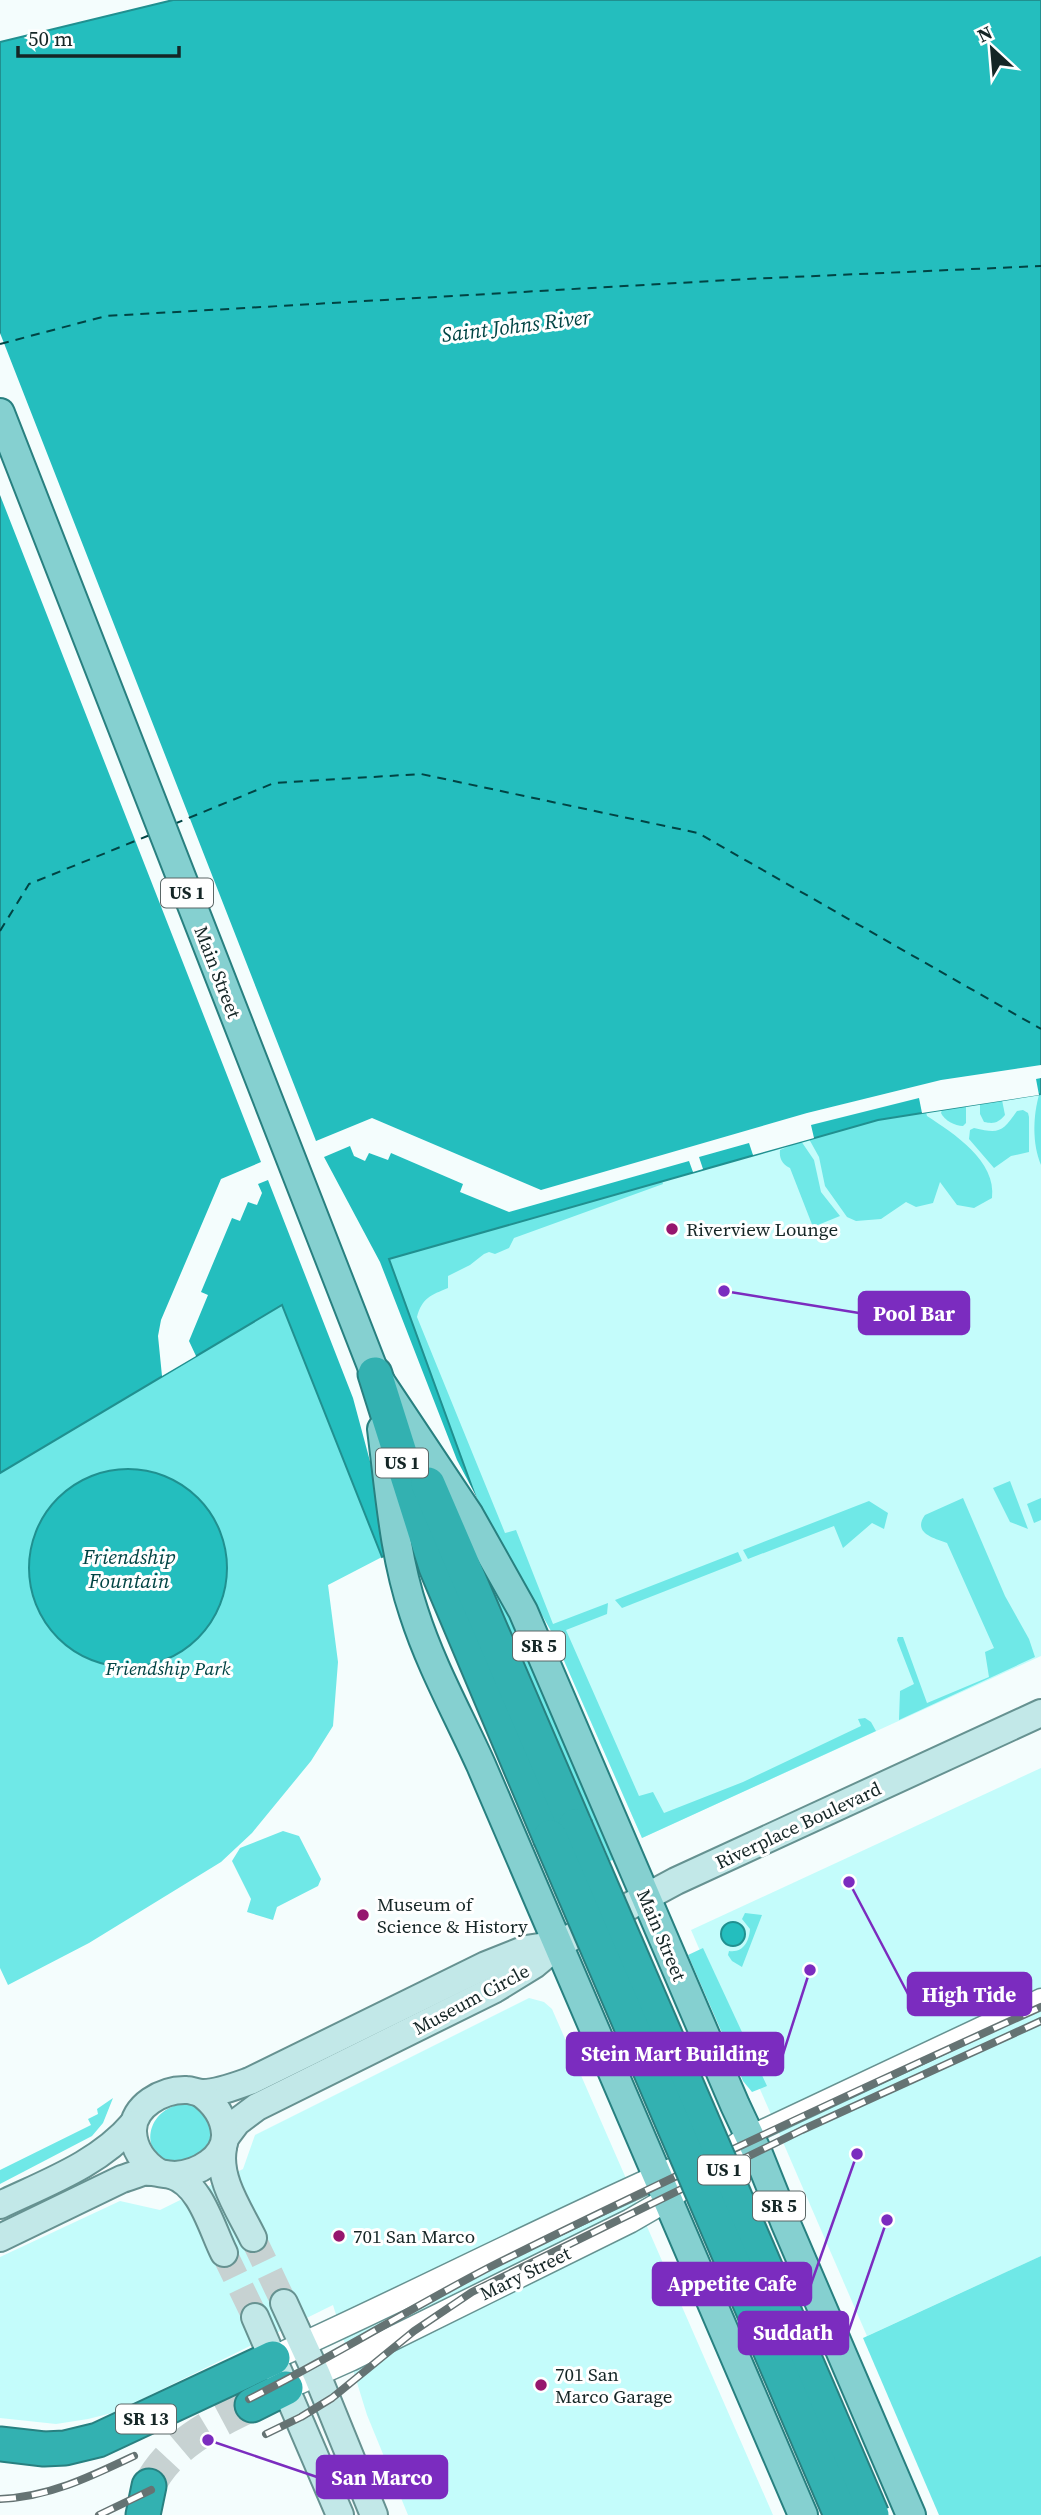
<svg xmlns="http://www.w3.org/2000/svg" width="1041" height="2515" viewBox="0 0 1041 2515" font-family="'Source Serif 4',serif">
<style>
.built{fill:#c4fcfb}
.green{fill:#6fe8e7}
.water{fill:#24bebe;stroke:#209090;stroke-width:2}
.pier{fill:#f4fdfd}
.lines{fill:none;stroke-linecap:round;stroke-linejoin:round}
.ferry{stroke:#014444;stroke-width:2;stroke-dasharray:9 7;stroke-linecap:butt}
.secondary-tunnel{stroke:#c7d2d2;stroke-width:26;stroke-dasharray:26 13;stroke-linecap:butt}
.motorway-tunnel{stroke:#c7d2d2;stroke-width:33;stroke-dasharray:33 17;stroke-linecap:butt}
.minor-casing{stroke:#669291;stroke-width:21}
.tertiary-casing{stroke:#669291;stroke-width:26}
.secondary-casing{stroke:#669291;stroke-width:30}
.primary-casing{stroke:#288080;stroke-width:32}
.motorway-casing{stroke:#288080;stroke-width:37}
.minor{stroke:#fff;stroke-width:18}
.tertiary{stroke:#fff;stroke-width:23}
.secondary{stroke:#c2e8e8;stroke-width:26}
.primary{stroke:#85d0d0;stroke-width:28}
.motorway{stroke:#33b1b1;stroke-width:33}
.rail-casing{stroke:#657373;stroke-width:8}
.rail{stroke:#fff;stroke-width:5;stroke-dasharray:16;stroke-linecap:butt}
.motorway-bridge-casing{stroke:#288080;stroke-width:37;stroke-linecap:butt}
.motorway-bridge{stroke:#33b1b1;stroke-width:33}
.poi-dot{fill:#96166e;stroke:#fff;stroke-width:2.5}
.labels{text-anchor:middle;stroke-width:6;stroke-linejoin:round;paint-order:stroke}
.shield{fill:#fff;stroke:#5b6767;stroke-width:2}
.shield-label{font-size:18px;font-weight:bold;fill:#152626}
.street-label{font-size:19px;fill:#152626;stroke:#fff}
.poi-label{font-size:19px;fill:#152626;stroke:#fff;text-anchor:start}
.park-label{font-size:19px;font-style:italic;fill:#004343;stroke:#fff}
.water-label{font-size:21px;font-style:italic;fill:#014444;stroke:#fff}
.leader{fill:none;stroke:#7b2cbf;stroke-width:2.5}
.callout-dot{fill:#7b2cbf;stroke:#fff;stroke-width:2.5}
.callout{fill:#7b2cbf;stroke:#7b2cbf;stroke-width:2.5}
.callout-label{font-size:21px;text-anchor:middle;font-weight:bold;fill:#fff}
</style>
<rect width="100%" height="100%" fill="#f4fdfd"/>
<g class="built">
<polygon points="1041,1094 1041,1656 642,1838 551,1631 493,1527 481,1512 388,1259 878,1120"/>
<polygon points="1041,1768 1041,2256 867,2336 691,1930"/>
<polygon points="529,1998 544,2002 552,2009 773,2515 408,2515 367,2415 333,2305 116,2412 88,2419 56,2424 0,2418 0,2257 120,2201 160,2210 243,2169 255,2135"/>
</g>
<g class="green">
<path d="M1041,1094V1165C1032,1144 1033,1116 1039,1095Z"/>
<path d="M1002,1100L1005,1115C998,1123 994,1124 984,1122L980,1114V1104Z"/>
<path d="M966,1106V1123L963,1126C955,1126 944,1120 941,1113L942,1110Z"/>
<path d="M1023,1110L1028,1113L1029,1117V1152L1011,1156L994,1168L969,1139L970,1130L974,1128C1000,1134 1002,1132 1017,1111Z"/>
<path d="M926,1112L927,1116C953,1133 997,1161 992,1198L974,1208L957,1205L940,1182L933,1203L916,1207L906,1202L881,1219L856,1221L847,1217L825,1186L819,1157L809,1139L878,1120Z"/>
<path d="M801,1141L814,1160L821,1192L840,1216L813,1227L790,1168C782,1164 779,1158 780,1150Z"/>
<path d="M662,1181L663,1184L514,1238L509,1248L495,1254L489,1252L484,1254L470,1265L448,1276V1288C431,1295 422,1298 417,1317L505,1533L516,1530L553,1624L608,1603L607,1614L566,1630L639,1796L653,1792L664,1813L743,1782L861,1726L858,1719L865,1718L871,1722L876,1731L642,1838L551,1631L493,1527L481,1512L388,1259Z"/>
<polygon points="282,1305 382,1557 328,1585 338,1662 333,1726 311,1761 252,1833 221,1862 89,1943 8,1985 0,1968 0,1473"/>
<polygon points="1010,1481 1028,1529 1010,1522 993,1488"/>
<path d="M963,1498L1005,1596L1029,1639L1035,1657L899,1720L900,1691L914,1684L897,1640L898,1637H903L927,1703L989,1677L985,1652L994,1648L947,1543C934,1538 912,1533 925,1515Z"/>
<polygon points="1041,1498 1041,1520 1034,1523 1027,1504"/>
<polygon points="869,1501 888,1513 884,1529 872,1523 843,1548 834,1526 748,1559 743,1550"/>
<polygon points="738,1552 742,1561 622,1608 615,1600"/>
<polygon points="494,1574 620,1857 610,1861 486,1577"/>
<polygon points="283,1831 299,1836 321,1879 318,1886 277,1907 273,1920 247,1912 251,1899 232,1861 240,1848"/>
<path d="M745,1913L762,1915L742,1967L732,1961L728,1955L729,1951C743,1953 749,1942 750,1929L742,1919Z"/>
<polygon points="703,1948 767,2086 752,2092 743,2081 688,1955"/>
<polygon points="113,2098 103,2123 92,2136 0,2184 0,2170 91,2125 88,2119 98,2114 97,2109"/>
<path d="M186,2103L196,2104L215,2128L209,2147C202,2152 194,2159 186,2161C140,2170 137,2109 186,2103Z"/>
<polygon points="81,2180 86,2182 19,2214 20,2210"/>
<polygon points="1041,2256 1041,2515 939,2515 863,2338"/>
</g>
<g class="water">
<polygon points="173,0 1041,0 1041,1094 878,1120 389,1259 481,1512 382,1557 282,1305 0,1473 0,42"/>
<circle cx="128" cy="1568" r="99"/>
<circle cx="733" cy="1934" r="12"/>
</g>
<polygon class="pier" points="0,333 316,1141 372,1118 541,1190 807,1113 941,1080 1041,1065 1041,1078 1036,1079 1039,1095 922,1113 919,1098 811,1125 814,1138 753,1155 749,1143 699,1157 703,1169 693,1172 689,1161 509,1212 460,1192 463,1184 391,1153 388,1160 369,1153 365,1161 354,1156 350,1146 324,1157 380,1262 457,1460 485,1513 385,1559 371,1465 353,1398 268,1180 258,1184 262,1193 257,1205 248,1202 240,1221 232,1218 201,1292 208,1295 189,1341 196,1356 162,1376 158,1336 161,1320 221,1179 261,1162 0,495"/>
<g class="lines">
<g class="ferry">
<polyline points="0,344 106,316 747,279 1041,266"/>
<polyline points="174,824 274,783 421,774 698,833 1041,1029"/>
<polyline points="0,931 29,884 150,835"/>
</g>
<g class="secondary-tunnel">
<polyline points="253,2238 284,2303"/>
<polyline points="224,2253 255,2317"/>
</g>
<path class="motorway-tunnel" d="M149,2486C170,2445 212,2424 252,2405"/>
<defs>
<polyline id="minor" points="750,2135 1041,1998"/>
<g id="tertiary">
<path d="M273,2358C417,2293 557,2220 702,2157"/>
<polyline points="286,2388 351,2359 630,2221 668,2199 750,2135"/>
</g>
<g id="secondary">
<polyline points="225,2138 237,2122 257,2107 495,1989 534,1965 559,1944 676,1881 1041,1713"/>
<path d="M223,2148C217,2179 240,2211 253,2238"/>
<path d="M158,2172C144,2163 134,2150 133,2132C132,2106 163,2089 187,2090C192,2090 197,2093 203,2093C218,2093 236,2086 250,2081L486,1965L526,1949L559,1944"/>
<path d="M171,2175C201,2184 211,2227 224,2253"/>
<path d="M0,2205C46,2183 99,2164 133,2124"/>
<path d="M0,2238L122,2179C129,2177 136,2174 143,2172C154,2171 164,2175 175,2175C197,2174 226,2158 225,2134C224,2117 214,2103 200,2093"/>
<polyline points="284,2303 317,2375 374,2515"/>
<polyline points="255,2317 340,2515"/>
</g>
<g id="primary">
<polyline points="0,413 375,1374 469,1515 523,1611 735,2105 758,2154 786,2224 911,2515"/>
<path d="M382,1429C390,1491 394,1554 414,1613C431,1666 458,1714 481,1765L803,2515"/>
</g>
<g id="motorway">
<polyline points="375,1374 436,1567 550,1837"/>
<polyline points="428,1484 575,1826"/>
<polyline points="252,2405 286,2388"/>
<polyline points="0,2444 44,2449 65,2448 98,2440 273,2358"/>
<polyline points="143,2515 149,2486"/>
</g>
</defs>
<use href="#minor" class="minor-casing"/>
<use href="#tertiary" class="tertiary-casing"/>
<use href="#secondary" class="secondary-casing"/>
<use href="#primary" class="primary-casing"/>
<use href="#motorway" class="motorway-casing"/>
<use href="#minor" class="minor"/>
<use href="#tertiary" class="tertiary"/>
<use href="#secondary" class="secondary"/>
<use href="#primary" class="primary"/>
<use href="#motorway" class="motorway"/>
<defs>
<g id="rail">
<path d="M249,2399C331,2358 409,2309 490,2267C672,2176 856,2091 1041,2007"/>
<polyline points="266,2434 301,2417 332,2398 414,2331 472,2292 802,2130 1041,2021"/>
<path d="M0,2499C49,2497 90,2477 134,2456"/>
<polyline points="99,2515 151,2490"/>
</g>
</defs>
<use href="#rail" class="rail-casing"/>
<use href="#rail" class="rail"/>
<defs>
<g id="motorway-bridge">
<polyline points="575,1826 872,2515"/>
<polyline points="550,1837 841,2515"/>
</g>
</defs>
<use href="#motorway-bridge" class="motorway-bridge-casing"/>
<use href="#motorway-bridge" class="motorway-bridge"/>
</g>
<g class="poi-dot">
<circle cx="672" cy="1229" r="7"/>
<circle cx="363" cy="1915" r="7"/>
<circle cx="339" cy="2236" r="7"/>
<circle cx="541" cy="2385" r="7"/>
</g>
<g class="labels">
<g class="shield">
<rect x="161" y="878.5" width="52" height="29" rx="5"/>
<rect x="376" y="1448.5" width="52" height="29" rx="5"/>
<rect x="513" y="1631.5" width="52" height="29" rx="5"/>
<rect x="698" y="2155.5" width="52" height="29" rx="5"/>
<rect x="753" y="2191.5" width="52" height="29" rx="5"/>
<rect x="116" y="2404.5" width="60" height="29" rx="5"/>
</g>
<g class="shield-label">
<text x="187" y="899">US 1</text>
<text x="402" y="1469">US 1</text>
<text x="539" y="1652">SR 5</text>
<text x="724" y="2176">US 1</text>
<text x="779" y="2212">SR 5</text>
<text x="146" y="2425">SR 13</text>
</g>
<g class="street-label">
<text transform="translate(218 972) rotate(69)" y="7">Main Street</text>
<text transform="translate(798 1825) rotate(-25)" y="7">Riverplace Boulevard</text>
<text transform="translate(662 1935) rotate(67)" y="7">Main Street</text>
<text transform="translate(471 1999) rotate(-28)" y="7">Museum Circle</text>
<text transform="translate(525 2273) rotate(-26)" y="7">Mary Street</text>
</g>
<g class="poi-label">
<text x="686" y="1236">Riverview Lounge</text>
<text x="377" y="1911">Museum of<tspan x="377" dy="22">Science &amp; History</tspan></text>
<text x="353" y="2243">701 San Marco</text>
<text x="555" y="2381">701 San<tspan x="555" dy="22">Marco Garage</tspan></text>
</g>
<g class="park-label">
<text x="168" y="1675">Friendship Park</text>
</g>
<g class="water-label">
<text transform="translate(516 326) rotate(-7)" y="7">Saint Johns River</text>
<text x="129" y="1564">Friendship<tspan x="129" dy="24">Fountain</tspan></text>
</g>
</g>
<path class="leader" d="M724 1291L859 1313M849 1882L908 1994M810 1970L783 2054M857 2154L811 2284M887 2220L848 2333M208 2440L317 2477"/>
<g class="callout-dot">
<circle cx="724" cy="1291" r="7"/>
<circle cx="849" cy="1882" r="7"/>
<circle cx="810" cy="1970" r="7"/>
<circle cx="857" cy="2154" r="7"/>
<circle cx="887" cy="2220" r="7"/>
<circle cx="208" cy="2440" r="7"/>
</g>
<g class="callout">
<rect x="859" y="1292" width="110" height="42" rx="7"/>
<rect x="908" y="1973" width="123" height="42" rx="7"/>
<rect x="567" y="2033" width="216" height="42" rx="7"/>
<rect x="653" y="2263" width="158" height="42" rx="7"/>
<rect x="739" y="2312" width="109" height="42" rx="7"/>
<rect x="317" y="2456" width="130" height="42" rx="7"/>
</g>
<g class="callout-label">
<text x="914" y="1321">Pool Bar</text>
<text x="969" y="2002">High Tide</text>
<text x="675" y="2061">Stein Mart Building</text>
<text x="732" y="2291">Appetite Cafe</text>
<text x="793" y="2340">Suddath</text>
<text x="382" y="2485">San Marco</text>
</g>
<g transform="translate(992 49) rotate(334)" stroke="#ffffff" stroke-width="5" paint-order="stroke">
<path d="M0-5L12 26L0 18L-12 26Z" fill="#152626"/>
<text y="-10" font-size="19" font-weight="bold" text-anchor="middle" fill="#152626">N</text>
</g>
<path d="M18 46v10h161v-10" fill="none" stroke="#152626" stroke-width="3.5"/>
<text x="28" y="46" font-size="21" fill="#152626" stroke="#ffffff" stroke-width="5" paint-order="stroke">50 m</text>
</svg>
